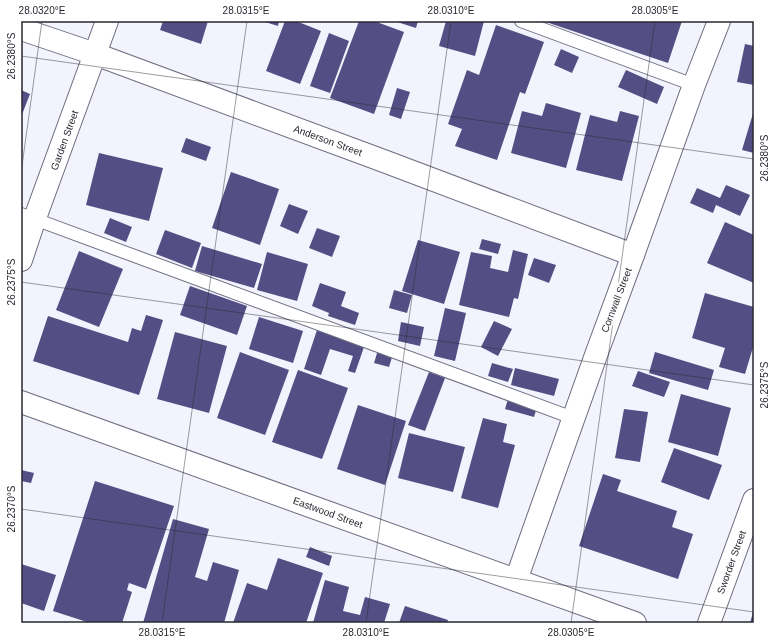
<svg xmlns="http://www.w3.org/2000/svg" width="775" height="644" viewBox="0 0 775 644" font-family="Helvetica,sans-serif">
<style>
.building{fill:#534f84}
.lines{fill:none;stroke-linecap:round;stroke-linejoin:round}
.lane-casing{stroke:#6c6b80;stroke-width:14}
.street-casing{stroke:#6c6b80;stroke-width:24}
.secondary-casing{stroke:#6c6b80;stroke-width:24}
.lane{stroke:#fff;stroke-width:12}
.street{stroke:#fff;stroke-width:22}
.secondary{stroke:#fff;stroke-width:22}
.ticks{fill:none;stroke:#272730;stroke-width:1;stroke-opacity:0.45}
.labels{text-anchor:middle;stroke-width:4;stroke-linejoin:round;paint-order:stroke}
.street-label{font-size:10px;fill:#272730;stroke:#fff}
.neatline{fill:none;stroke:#272730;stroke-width:1.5}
.ticks-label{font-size:10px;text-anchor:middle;fill:#272730}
</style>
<rect width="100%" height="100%" fill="#f3f3fd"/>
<g class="building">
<polygon points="163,21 208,21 201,44 160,30"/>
<polygon points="262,21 279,21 278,26"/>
<polygon points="285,21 296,21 321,31 300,84 266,71"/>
<polygon points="359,21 374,21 404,32 374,114 330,98"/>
<polygon points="394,21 418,21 416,28"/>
<polygon points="446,21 484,21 475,56 439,46"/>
<polygon points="543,21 682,21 668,63"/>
<polygon points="496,25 544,42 525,94 520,92 497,160 455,146 462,129 448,124 467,70 479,75"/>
<polygon points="329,33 349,41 330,93 310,86"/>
<polygon points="745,44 754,46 754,85 737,82"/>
<polygon points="561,49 579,57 572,73 554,65"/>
<polygon points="626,70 664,87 657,104 618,87"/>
<polygon points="397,88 410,92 401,119 389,115"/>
<polygon points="21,90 30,94 21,117"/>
<polygon points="546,103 581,113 566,168 511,153 522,111 542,116"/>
<polygon points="754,110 754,153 742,150"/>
<polygon points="620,111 639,116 622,181 576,170 590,115 617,122"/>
<polygon points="186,138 211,147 206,161 181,152"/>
<polygon points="99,153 163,168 149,221 86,205"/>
<polygon points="231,172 279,189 260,245 212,228"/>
<polygon points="726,185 750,195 740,216 716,205 713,213 690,203 697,188 720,198"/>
<polygon points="289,204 308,211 298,234 280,226"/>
<polygon points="110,218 132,227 126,242 104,233"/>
<polygon points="725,222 754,235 754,283 707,263"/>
<polygon points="317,228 340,236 332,257 309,248"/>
<polygon points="165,230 201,243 192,268 156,254"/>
<polygon points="482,239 501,244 498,254 479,249"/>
<polygon points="418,240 460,252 444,304 402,291"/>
<polygon points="202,246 262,264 254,288 195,271"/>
<polygon points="513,250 528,254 518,299 514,298 509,317 459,305 471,252 492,256 490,268 508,272"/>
<polygon points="79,251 123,269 99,327 56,310"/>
<polygon points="267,252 308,264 297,301 257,290"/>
<polygon points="534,258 556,265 549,283 528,275"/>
<polygon points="320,283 346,292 341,306 359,313 355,325 328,316 329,313 312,306"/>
<polygon points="190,286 247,306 237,335 180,315"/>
<polygon points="394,290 412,295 407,313 389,308"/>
<polygon points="705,293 754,307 754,344 745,374 719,367 725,348 692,338"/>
<polygon points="445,308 466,313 455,361 434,356"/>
<polygon points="146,315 163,320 139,395 33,361 48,316 128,342 132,328 141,331"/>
<polygon points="259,317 303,331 293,363 249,349"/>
<polygon points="494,321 512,329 498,356 481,347"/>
<polygon points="401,322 424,327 420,346 398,341"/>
<polygon points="317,330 364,347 355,373 348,371 353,356 330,349 321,375 304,369"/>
<polygon points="175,332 227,346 209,413 157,399"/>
<polygon points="378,350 393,354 389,367 374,363"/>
<polygon points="240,352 289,370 265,435 217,418"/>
<polygon points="655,352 714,370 708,390 649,373"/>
<polygon points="492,363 513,369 508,382 488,376"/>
<polygon points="515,368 559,379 554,396 511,385"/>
<polygon points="298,370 348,388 322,459 272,442"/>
<polygon points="638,371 670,382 664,397 632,386"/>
<polygon points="429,372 445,378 425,431 408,425"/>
<polygon points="681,394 731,408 718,456 668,442"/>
<polygon points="508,399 537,407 534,417 505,409"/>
<polygon points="358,405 406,421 385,485 337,469"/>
<polygon points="624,409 648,412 640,462 615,458"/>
<polygon points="483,418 507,424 503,442 515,445 498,508 461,498"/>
<polygon points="409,433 465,447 453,492 398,478"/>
<polygon points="674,448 722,465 709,500 661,482"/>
<polygon points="21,470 34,473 31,483 21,481"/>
<polygon points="603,474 621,480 617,491 677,511 672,527 693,534 678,579 579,546"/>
<polygon points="95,481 174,506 146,589 129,583 127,590 132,592 122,623 90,623 53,611"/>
<polygon points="173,519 209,529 195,577 207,581 213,562 239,570 224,623 143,623"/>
<polygon points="310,547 332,556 329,566 306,557"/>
<polygon points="278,558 323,573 306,623 233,623 247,583 267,590"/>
<polygon points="21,564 56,575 44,611 21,603"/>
<polygon points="325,580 349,587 343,611 360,615 365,597 390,604 384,623 313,623"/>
<polygon points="405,606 448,620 447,623 399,623"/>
<polygon points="754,609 754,623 750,623"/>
</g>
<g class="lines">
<defs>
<g id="lane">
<polyline points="521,21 694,85"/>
<polyline points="21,214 573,418"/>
</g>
<g id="street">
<polyline points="21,29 95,54 381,160 633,255"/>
<polyline points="21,402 635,623"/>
<polyline points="516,580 596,355 633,255 694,85 719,21"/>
<polyline points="709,623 754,500"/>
</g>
<polyline id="secondary" points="21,260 35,218 107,21"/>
</defs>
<use href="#lane" class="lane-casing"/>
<use href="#street" class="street-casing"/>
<use href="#secondary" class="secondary-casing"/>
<use href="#lane" class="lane"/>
<use href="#street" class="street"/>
<use href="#secondary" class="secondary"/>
</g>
<path class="ticks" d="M21,56L754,159M21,173L42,21M21,282L754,385M21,509L754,612M162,623L247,21M366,623L451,21M571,623L655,21"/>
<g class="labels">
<g class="street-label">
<text transform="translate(64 140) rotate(-70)" y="4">Garden Street</text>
<text transform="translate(328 140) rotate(20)" y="4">Anderson Street</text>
<text transform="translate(616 300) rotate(-69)" y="4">Cornwall Street</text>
<text transform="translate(328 512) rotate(20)" y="4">Eastwood Street</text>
<text transform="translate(731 562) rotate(-70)" y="4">Sworder Street</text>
</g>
</g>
<rect width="775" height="644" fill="none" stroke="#ffffff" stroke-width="44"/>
<rect x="22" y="22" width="731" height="600" class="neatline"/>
<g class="ticks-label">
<text x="42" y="14">28.0320°E</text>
<text x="246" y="14">28.0315°E</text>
<text x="451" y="14">28.0310°E</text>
<text x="655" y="14">28.0305°E</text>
<text transform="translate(11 56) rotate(-90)" y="4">26.2380°S</text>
<text transform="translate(764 158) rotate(-90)" y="4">26.2380°S</text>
<text transform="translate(11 282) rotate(-90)" y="4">26.2375°S</text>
<text transform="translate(764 385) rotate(-90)" y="4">26.2375°S</text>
<text transform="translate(11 509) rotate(-90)" y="4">26.2370°S</text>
<text x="162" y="636">28.0315°E</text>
<text x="366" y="636">28.0310°E</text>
<text x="571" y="636">28.0305°E</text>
</g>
</svg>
